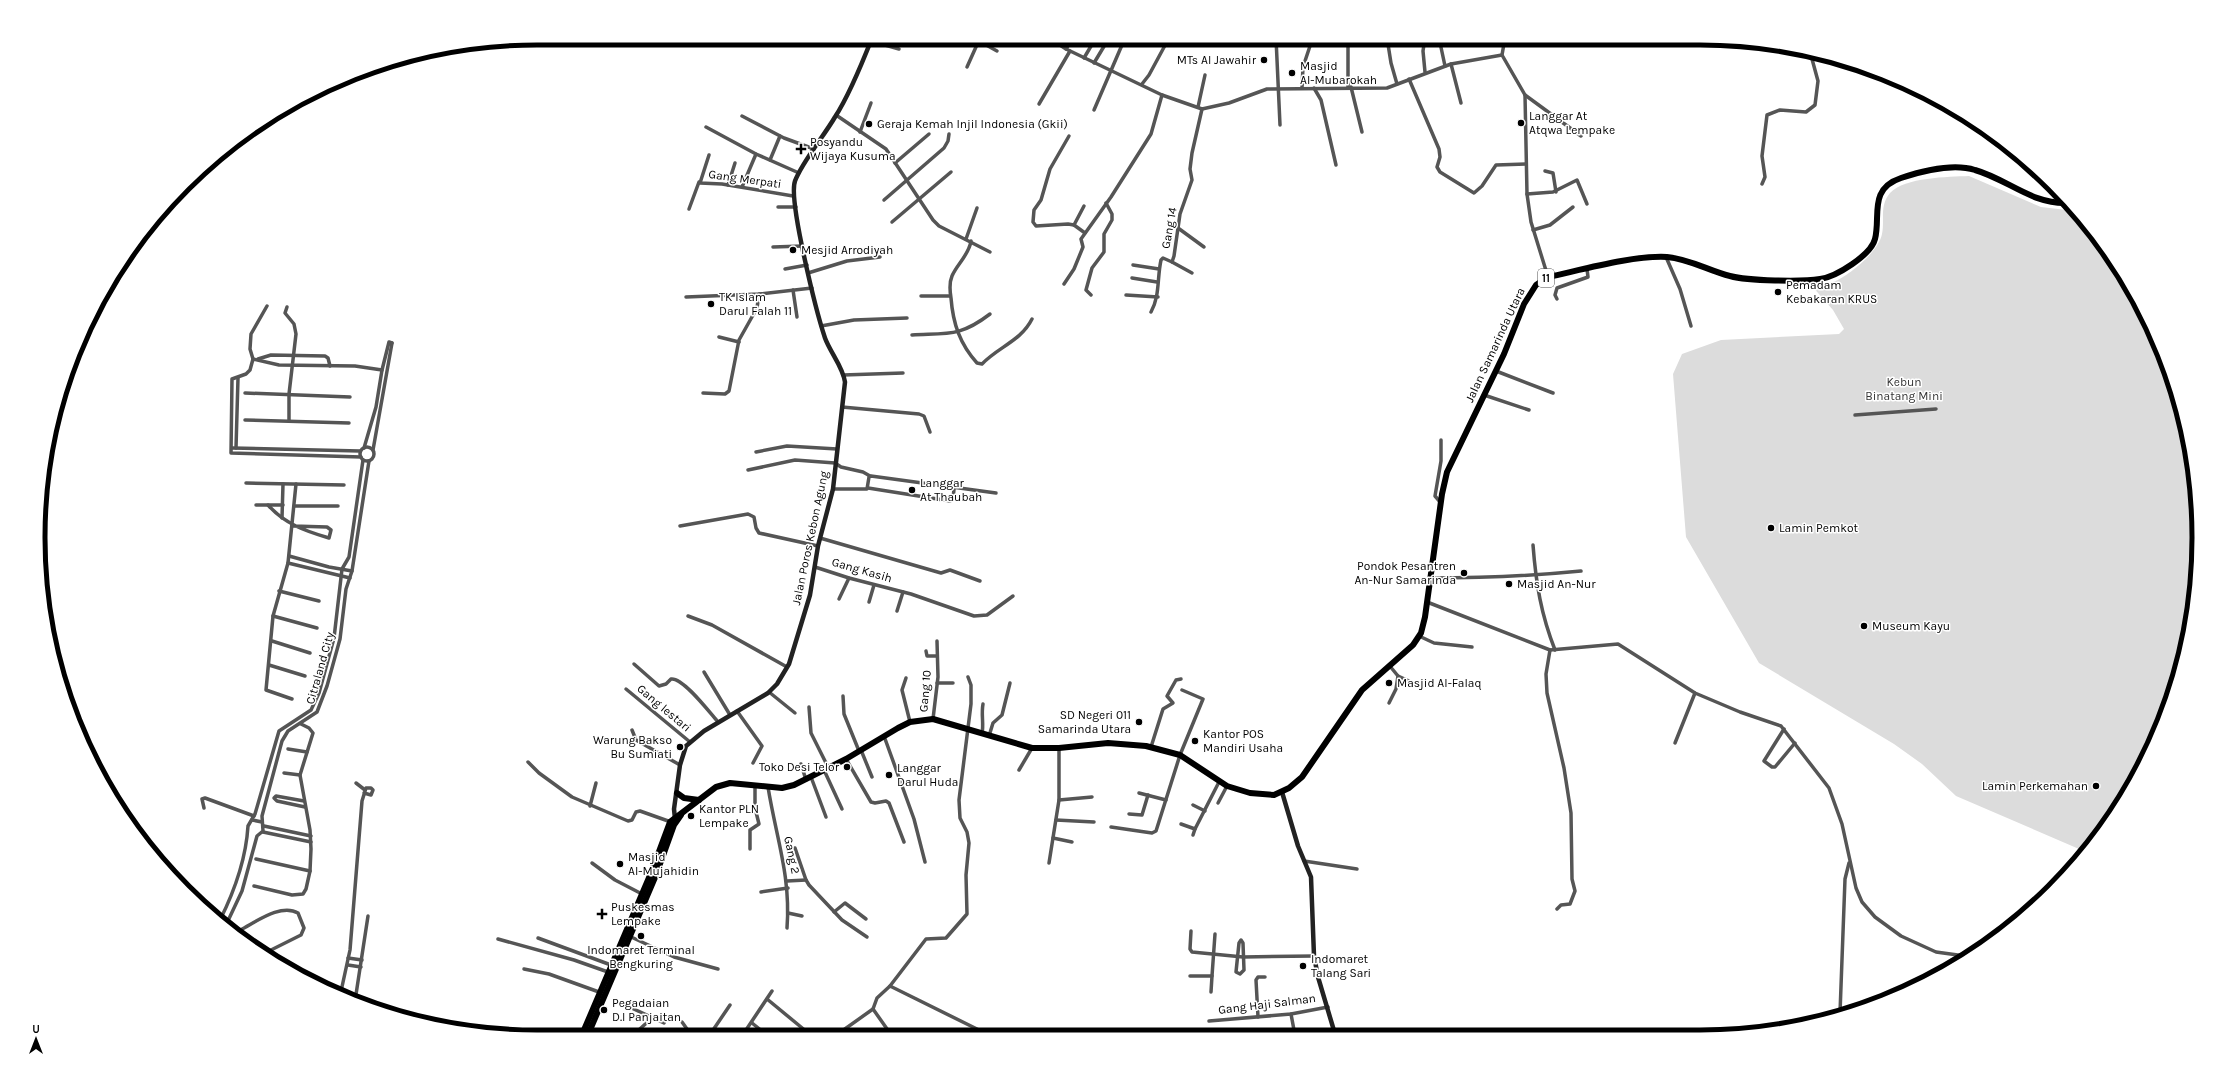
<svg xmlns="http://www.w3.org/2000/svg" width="2237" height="1075" viewBox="0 0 2237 1075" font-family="Karla,sans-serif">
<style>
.green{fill:#dcdcdc}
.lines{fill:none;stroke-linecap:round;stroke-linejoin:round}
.street{stroke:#555;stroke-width:3.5}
.secondary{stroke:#222;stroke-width:4.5}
.highway{stroke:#000;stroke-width:6}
.poi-dot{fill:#000;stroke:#fff;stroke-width:1.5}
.labels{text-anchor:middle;stroke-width:3;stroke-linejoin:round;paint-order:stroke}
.shield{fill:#fff;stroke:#4c4c4c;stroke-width:1}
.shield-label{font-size:11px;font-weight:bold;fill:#000}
.poi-label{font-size:12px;fill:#000;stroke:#fff;text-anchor:start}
.street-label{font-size:12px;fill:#000;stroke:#fff}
.park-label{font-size:12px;fill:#333;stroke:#fff}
.rim{fill:none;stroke:#000;stroke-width:5}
</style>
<rect width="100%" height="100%" fill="#fff"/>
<path class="green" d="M1969,176L2041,207L2075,211L2115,260L2161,347L2189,440L2199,538L2189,635L2161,729L2096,842L2086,852L1956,796L1922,764L1894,744L1759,663L1686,537L1673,374L1682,354L1721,340L1839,334L1844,329L1833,310L1811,285C1818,284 1826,284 1833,282C1848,277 1879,251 1882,234C1885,220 1879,206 1890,193C1905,177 1948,177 1969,176Z"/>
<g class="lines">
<g class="street">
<polyline points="1049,38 1066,49 1162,95 1202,109 1229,103 1267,89 1387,88 1451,64 1502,55"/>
<polyline points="1276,38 1280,125"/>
<polyline points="1387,38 1391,63 1397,84"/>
<polyline points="1439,38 1445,66"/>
<polyline points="1505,38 1502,55 1525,95 1527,194 1531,222 1548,277"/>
<polyline points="1348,39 1348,87"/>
<polyline points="871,41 899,49"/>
<polyline points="979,41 997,51"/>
<polyline points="911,44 912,38"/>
<polyline points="1066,49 1073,38"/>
<polyline points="1084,58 1094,41"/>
<polyline points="1094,63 1109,38"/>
<polyline points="1451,64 1461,103"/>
<polyline points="967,67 980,38"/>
<polyline points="1425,72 1423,51 1425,38"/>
<polyline points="1409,79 1439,149 1440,157 1437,167 1440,172 1474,193 1482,186 1496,165 1526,164"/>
<polyline points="1142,84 1149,75 1169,38"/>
<polyline points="1351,87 1362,132"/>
<polyline points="1302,88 1303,67 1311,43"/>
<polyline points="1314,88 1321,100 1336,165"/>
<polyline points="1525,95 1581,136"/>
<polyline points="1039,104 1070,51"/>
<polyline points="1198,107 1205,75"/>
<polyline points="1094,110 1125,38"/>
<polyline points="836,115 886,149 933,220 939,226 990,252"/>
<polyline points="742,116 784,138 814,149"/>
<polyline points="706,127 756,154 799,173"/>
<polyline points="860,132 871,103"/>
<polyline points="1069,136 1050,169 1041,200 1034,210 1033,222 1036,226 1068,224 1074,225"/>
<polyline points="709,155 700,183 722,184 793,196"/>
<polyline points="770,160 780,136"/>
<polyline points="895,163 929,134"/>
<polyline points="1545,171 1553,173 1556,192"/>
<polyline points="1762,184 1765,177 1762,156 1767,115 1780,110 1806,112 1815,105 1818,81 1812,59 1813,52"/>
<polyline points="728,185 735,163"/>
<polyline points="742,187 756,154"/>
<polyline points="1527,194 1553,192 1577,180 1587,204"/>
<polyline points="884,200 944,148 948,141 949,134"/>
<polyline points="1084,206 1074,225 1085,233"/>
<polyline points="778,207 796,207"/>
<polyline points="689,209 699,182"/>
<polyline points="892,222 951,172"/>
<polyline points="1178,228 1204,247"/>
<polyline points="1533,230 1550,225 1573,207"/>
<polyline points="966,239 977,208"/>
<path d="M971,241C969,255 957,264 952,276C949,283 950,292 951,298C953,324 960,344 977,363L982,364C998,347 1021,341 1032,319"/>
<polyline points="773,247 803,246"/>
<polyline points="1666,257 1680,289 1691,326"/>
<polyline points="1172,262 1192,273"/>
<polyline points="1133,265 1159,269"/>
<polyline points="785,269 807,265"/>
<polyline points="808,273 847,261 880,257"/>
<polyline points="1132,278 1157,282"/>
<polyline points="1064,284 1074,269 1083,247 1081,239 1111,197 1151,134 1162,95"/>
<polyline points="793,290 797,317"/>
<polyline points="1091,295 1086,290 1092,268 1104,252 1104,234 1112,220 1112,214 1106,203"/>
<polyline points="1126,295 1158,297"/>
<polyline points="921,296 950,296"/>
<polyline points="686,297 759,294 812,288"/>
<polyline points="1557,299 1555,295 1557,288 1588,277 1587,269"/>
<polyline points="287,307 285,313 294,324 296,334 289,394 289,421"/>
<path d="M1151,312C1160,296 1157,278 1161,260L1163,258L1172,262L1174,256L1180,214L1192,180L1190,169L1192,153L1202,109"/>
<polyline points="821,326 854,320 907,318"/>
<path d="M912,335C948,333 960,337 990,314"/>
<polyline points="719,337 739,342"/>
<polyline points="253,359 250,349 251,334 267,306"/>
<polyline points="258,359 271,355 325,356 328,358 330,366"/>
<polyline points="1496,371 1553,393"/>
<polyline points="843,375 903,373"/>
<polyline points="245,393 350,397"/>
<polyline points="703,393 725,394 729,391 739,340 757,308 759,294"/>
<polyline points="1484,395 1529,410"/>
<polyline points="842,407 919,414 924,416 930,432"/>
<polyline points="1855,415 1936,409"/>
<polyline points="245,420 349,423"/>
<polyline points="1441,440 1441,461 1435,496 1441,503"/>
<circle cx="367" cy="454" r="7"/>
<polyline points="232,448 360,451"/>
<polyline points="236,448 238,378"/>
<polyline points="364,448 376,407 382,370 389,342 392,343"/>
<polyline points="373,450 392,343"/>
<polyline points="756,452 787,446 837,449"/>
<polyline points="361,457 231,453 232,379 246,374 250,370 253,359 279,365 355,366 382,370"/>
<polyline points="748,470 795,460 835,463 841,467 863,472 870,476"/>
<polyline points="246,483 344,485"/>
<polyline points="868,488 950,501 953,499 954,489"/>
<polyline points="833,489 867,489 869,477 871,476 996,493"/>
<polyline points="256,505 283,505"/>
<path d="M268,505C285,524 305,531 329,538L331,530L327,527L293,526"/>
<polyline points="294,506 338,506"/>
<polyline points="282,518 283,484"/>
<polyline points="680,526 748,514 754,517 756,528 759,533 818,546"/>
<polyline points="820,538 941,573 950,570 980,581"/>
<path d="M1533,545C1536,584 1541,614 1555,650"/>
<polyline points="289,556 329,567 352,571"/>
<polyline points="288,563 350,578"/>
<polyline points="815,567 849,578 911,594 974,616 987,615 1013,596"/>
<path d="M1430,578C1481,578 1531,576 1581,571"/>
<polyline points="279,591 319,601"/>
<polyline points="839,599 849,578"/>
<polyline points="869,602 874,585"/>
<polyline points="1427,602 1550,650 1618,644 1695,693 1740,712 1781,726 1829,788 1842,824 1856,888 1862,902 1875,917 1901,936 1936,952 1965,956"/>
<polyline points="897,611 903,592"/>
<polyline points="273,616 317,628"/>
<polyline points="688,616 712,625 787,667"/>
<polyline points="1419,636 1434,643 1472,647"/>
<polyline points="272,641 310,653"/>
<polyline points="1550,650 1546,674 1547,693 1564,768 1571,813 1572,879 1575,891 1570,904 1561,905 1557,909"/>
<polyline points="926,651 927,656 936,656"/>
<path d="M634,664L659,686L666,684L671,679C683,677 710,713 718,722"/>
<polyline points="269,665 305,676"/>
<polyline points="1389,665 1398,676 1409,681"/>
<polyline points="704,672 730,715"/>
<polyline points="906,678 902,690 910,722"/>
<polyline points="937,683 953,683"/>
<polyline points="626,689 690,742"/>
<polyline points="769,692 795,713"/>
<polyline points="843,696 844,714 859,751"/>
<polyline points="292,699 266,690 273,616 288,563 296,484"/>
<polyline points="1389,703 1396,689 1398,676"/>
<polyline points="809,707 811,733 828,767"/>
<polyline points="737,711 762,746 753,763"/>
<polyline points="933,719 938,677 937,641"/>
<polyline points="1784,729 1764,761 1772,767 1775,767 1795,743"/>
<polyline points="632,730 636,740 680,765"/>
<path d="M982,734C984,723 981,715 983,704"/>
<polyline points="884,736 914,819 925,862"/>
<polyline points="989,736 993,723 1002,715 1010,683"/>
<polyline points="1675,743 1695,693"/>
<polyline points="1151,747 1163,709 1173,703 1167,696 1176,680 1181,679"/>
<polyline points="288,749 307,752"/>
<polyline points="861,750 872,777"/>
<polyline points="846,759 871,802 875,803 886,801 889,803 904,842"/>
<polyline points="528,762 539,773 572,797 628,821 632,820 636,812 640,811 671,822"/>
<polyline points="801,764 806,780"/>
<polyline points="824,770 842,809"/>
<polyline points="1019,770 1032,748"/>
<polyline points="284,773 300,775"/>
<polyline points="811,777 826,817"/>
<polyline points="356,783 365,790"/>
<path d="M768,787C776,837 791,876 787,928"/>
<polyline points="1139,793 1166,800"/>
<polyline points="1059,800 1092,797"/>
<polyline points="304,801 276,796 274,798 277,801 305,807"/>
<polyline points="1218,803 1227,786"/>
<polyline points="1193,805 1205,811"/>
<polyline points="590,806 596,783"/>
<polyline points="204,808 202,799 205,798 254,816"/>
<polyline points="1129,814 1142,815 1148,795"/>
<polyline points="252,820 262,822"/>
<polyline points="1056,820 1094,822"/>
<polyline points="1181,824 1195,829 1219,782"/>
<polyline points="264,826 311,836"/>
<polyline points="1111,827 1152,833 1156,831 1180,755 1203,699 1182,690"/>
<polyline points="263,832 311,842"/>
<polyline points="1193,835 1195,829"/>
<polyline points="1053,838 1072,842"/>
<polyline points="795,848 806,880 809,885 842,920 867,937"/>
<polyline points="750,849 750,830 759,824 755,808 755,786"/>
<polyline points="256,859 310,871"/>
<polyline points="1304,861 1357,869"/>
<polyline points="592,863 615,880 642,894"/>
<polyline points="1049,863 1059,800 1059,748"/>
<polyline points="787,881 806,880"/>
<polyline points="254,886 292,895 303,894 306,889 310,871 311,849 310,830 300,775 313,733 309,728 301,724"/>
<polyline points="761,892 788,888"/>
<polyline points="834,912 845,903 866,919"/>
<polyline points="788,913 802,916"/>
<path d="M220,920C235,890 246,859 248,826L255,814L279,731L311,710L319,693L334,638L342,569L349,557L363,460"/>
<polyline points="226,925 242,891 257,836 263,831 262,816 282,741 288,731 317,712 327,686 340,639 346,589 352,571 369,461"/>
<path d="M240,930C256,922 281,903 298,913L304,928L301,935L263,954"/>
<polyline points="1191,931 1190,949 1192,952 1243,957 1314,956"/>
<polyline points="629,936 674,957 718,969"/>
<polyline points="538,938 611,965"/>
<polyline points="498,939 574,960 608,972"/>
<polygon points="1241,940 1243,943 1244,970 1240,974 1236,972 1239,943"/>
<polyline points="348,958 362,960"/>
<polyline points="348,965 361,967"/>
<polyline points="524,969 549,974 599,992"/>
<polyline points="1190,976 1212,976 1215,934"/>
<polyline points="890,986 926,939 946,938 967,914 966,875 969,843 967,832 960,818 959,800 971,704 971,685 968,677"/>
<polyline points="1211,992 1212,976"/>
<polyline points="340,996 350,950 362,801 366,788 371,788 373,790 371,795 364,793"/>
<polyline points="767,999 807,1032"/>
<polyline points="355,1001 368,916"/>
<polyline points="623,1004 664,1023"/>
<polyline points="1840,1013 1845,879 1849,863"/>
<polyline points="1291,1014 1294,1030"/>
<polyline points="1258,1017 1256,980 1258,977 1265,977"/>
<polyline points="1209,1021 1291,1014 1328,1007"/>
<polyline points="682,1022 692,1036"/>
<polyline points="752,1023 768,1036"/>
<polyline points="709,1036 730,1005"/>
<polyline points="742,1036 772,991"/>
<polyline points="835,1036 873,1009"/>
<polyline points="892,1036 873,1009 877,998 890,986 983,1032 985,1035"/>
<polyline points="631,1037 652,1018"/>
</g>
<g class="secondary">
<polyline points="1282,792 1298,846 1311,877 1314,956 1318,977 1335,1034"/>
<path d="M675,819L674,809L680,765L686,746L704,731L768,693L777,684L789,664L810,595L818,546L833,489L845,382C843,367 830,352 825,338C817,314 788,200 795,181C802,162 824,136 835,117C848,97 863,61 872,38"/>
</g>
<g class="highway">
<polyline points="677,793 684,798 699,800"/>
<path d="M581,1037L651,873L670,822L716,787L730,783L782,788L794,785L846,759L898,728L910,722L933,719L1032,748H1059L1108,743L1146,746L1180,755L1227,786L1250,793L1274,795L1289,788L1302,777L1362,690L1413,645L1421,633L1425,617L1442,494L1447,472L1504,354L1524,304L1536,285L1548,277C1581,270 1635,255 1667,257C1690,259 1709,271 1730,276C1748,281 1802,282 1820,279C1836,277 1871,255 1875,239C1881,216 1868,189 1901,178C1922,171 1953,163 1975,170C2007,179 2033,205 2068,203"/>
<polyline points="587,1037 656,875 674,825 681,815"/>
</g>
</g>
<g class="poi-dot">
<circle cx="1264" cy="60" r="4"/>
<circle cx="1292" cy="73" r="4"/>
<circle cx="1521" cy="123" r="4"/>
<circle cx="869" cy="124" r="4"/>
<path d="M799 143h4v4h4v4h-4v4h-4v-4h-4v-4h4z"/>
<circle cx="793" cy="250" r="4"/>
<circle cx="1778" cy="292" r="4"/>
<circle cx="711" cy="304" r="4"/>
<circle cx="912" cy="490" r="4"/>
<circle cx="1771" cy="528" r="4"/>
<circle cx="1464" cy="573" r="4"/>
<circle cx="1509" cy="584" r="4"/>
<circle cx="1864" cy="626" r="4"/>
<circle cx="1389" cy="683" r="4"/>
<circle cx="1139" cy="722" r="4"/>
<circle cx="1195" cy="741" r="4"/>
<circle cx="680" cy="747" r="4"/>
<circle cx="847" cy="767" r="4"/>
<circle cx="889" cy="775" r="4"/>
<circle cx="2096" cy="786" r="4"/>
<circle cx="691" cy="816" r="4"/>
<circle cx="620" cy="864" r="4"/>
<path d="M600 908h4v4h4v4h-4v4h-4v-4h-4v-4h4z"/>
<circle cx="641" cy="936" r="4"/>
<circle cx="1303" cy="966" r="4"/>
<circle cx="604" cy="1010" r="4"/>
</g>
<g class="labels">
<rect class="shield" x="1538" y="269" width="16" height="18" rx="3"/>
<g class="shield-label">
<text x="1546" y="282">11</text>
</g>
<g class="poi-label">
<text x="1256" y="64" text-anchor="end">MTs Al Jawahir</text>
<text x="1300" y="70">Masjid<tspan x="1300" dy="14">Al-Mubarokah</tspan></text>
<text x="1529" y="120">Langgar At<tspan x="1529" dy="14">Atqwa Lempake</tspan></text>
<text x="877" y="128">Geraja Kemah Injil Indonesia (Gkii)</text>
<text x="810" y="146">Posyandu<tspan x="810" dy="14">Wijaya Kusuma</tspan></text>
<text x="801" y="254">Mesjid Arrodiyah</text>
<text x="1786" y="289">Pemadam<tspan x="1786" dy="14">Kebakaran KRUS</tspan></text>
<text x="719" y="301">TK Islam<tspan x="719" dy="14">Darul Falah 11</tspan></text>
<text x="920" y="487">Langgar<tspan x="920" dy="14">At Thaubah</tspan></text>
<text x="1779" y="532">Lamin Pemkot</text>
<text x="1456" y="570" text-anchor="end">Pondok Pesantren<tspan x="1456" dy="14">An-Nur Samarinda</tspan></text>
<text x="1517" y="588">Masjid An-Nur</text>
<text x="1872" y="630">Museum Kayu</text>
<text x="1397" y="687">Masjid Al-Falaq</text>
<text x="1131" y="719" text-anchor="end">SD Negeri 011<tspan x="1131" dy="14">Samarinda Utara</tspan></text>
<text x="1203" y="738">Kantor POS<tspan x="1203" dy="14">Mandiri Usaha</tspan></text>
<text x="672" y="744" text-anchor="end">Warung Bakso<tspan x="672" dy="14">Bu Sumiati</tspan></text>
<text x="839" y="771" text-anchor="end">Toko Desi Telor</text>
<text x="897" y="772">Langgar<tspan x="897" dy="14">Darul Huda</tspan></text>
<text x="2088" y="790" text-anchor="end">Lamin Perkemahan</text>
<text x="699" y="813">Kantor PLN<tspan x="699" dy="14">Lempake</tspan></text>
<text x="628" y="861">Masjid<tspan x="628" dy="14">Al-Mujahidin</tspan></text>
<text x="611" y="911">Puskesmas<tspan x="611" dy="14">Lempake</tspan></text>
<text x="641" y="954" text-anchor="middle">Indomaret Terminal<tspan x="641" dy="14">Bengkuring</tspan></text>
<text x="1311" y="963">Indomaret<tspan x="1311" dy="14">Talang Sari</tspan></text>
<text x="612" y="1007">Pegadaian<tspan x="612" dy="14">D.I Panjaitan</tspan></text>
</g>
<g class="street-label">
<text transform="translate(745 179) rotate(8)" y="4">Gang Merpati</text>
<text transform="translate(1169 228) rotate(-80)" y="4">Gang 14</text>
<text transform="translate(1495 345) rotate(-65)" y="4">Jalan Samarinda Utara</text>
<text transform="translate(810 538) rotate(-78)" y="4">Jalan Poros Kebon Agung</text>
<text transform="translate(862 570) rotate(16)" y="4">Gang Kasih</text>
<text transform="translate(320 668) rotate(-74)" y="4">Citraland City</text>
<text transform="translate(925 691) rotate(-85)" y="4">Gang 10</text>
<text transform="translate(664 708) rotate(40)" y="4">Gang lestari</text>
<text transform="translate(792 855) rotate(78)" y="4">Gang 2</text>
<text transform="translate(1267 1004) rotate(-7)" y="4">Gang Haji Salman</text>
</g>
<g class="park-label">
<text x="1904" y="386">Kebun<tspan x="1904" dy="14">Binatang Mini</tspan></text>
</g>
</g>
<path d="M0 0H2237V1075H0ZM537 45H1700A492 492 0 0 1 2192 537V538A492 492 0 0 1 1700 1030H537A492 492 0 0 1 45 538V537A492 492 0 0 1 537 45Z" fill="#fff" fill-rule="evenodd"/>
<path class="rim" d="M537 45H1700A492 492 0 0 1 2192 537V538A492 492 0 0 1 1700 1030H537A492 492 0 0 1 45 538V537A492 492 0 0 1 537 45Z"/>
<g transform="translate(36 1039)" stroke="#ffffff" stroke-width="3" paint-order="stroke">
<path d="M0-3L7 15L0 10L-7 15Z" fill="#000000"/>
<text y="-6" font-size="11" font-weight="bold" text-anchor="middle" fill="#000000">U</text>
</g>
</svg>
